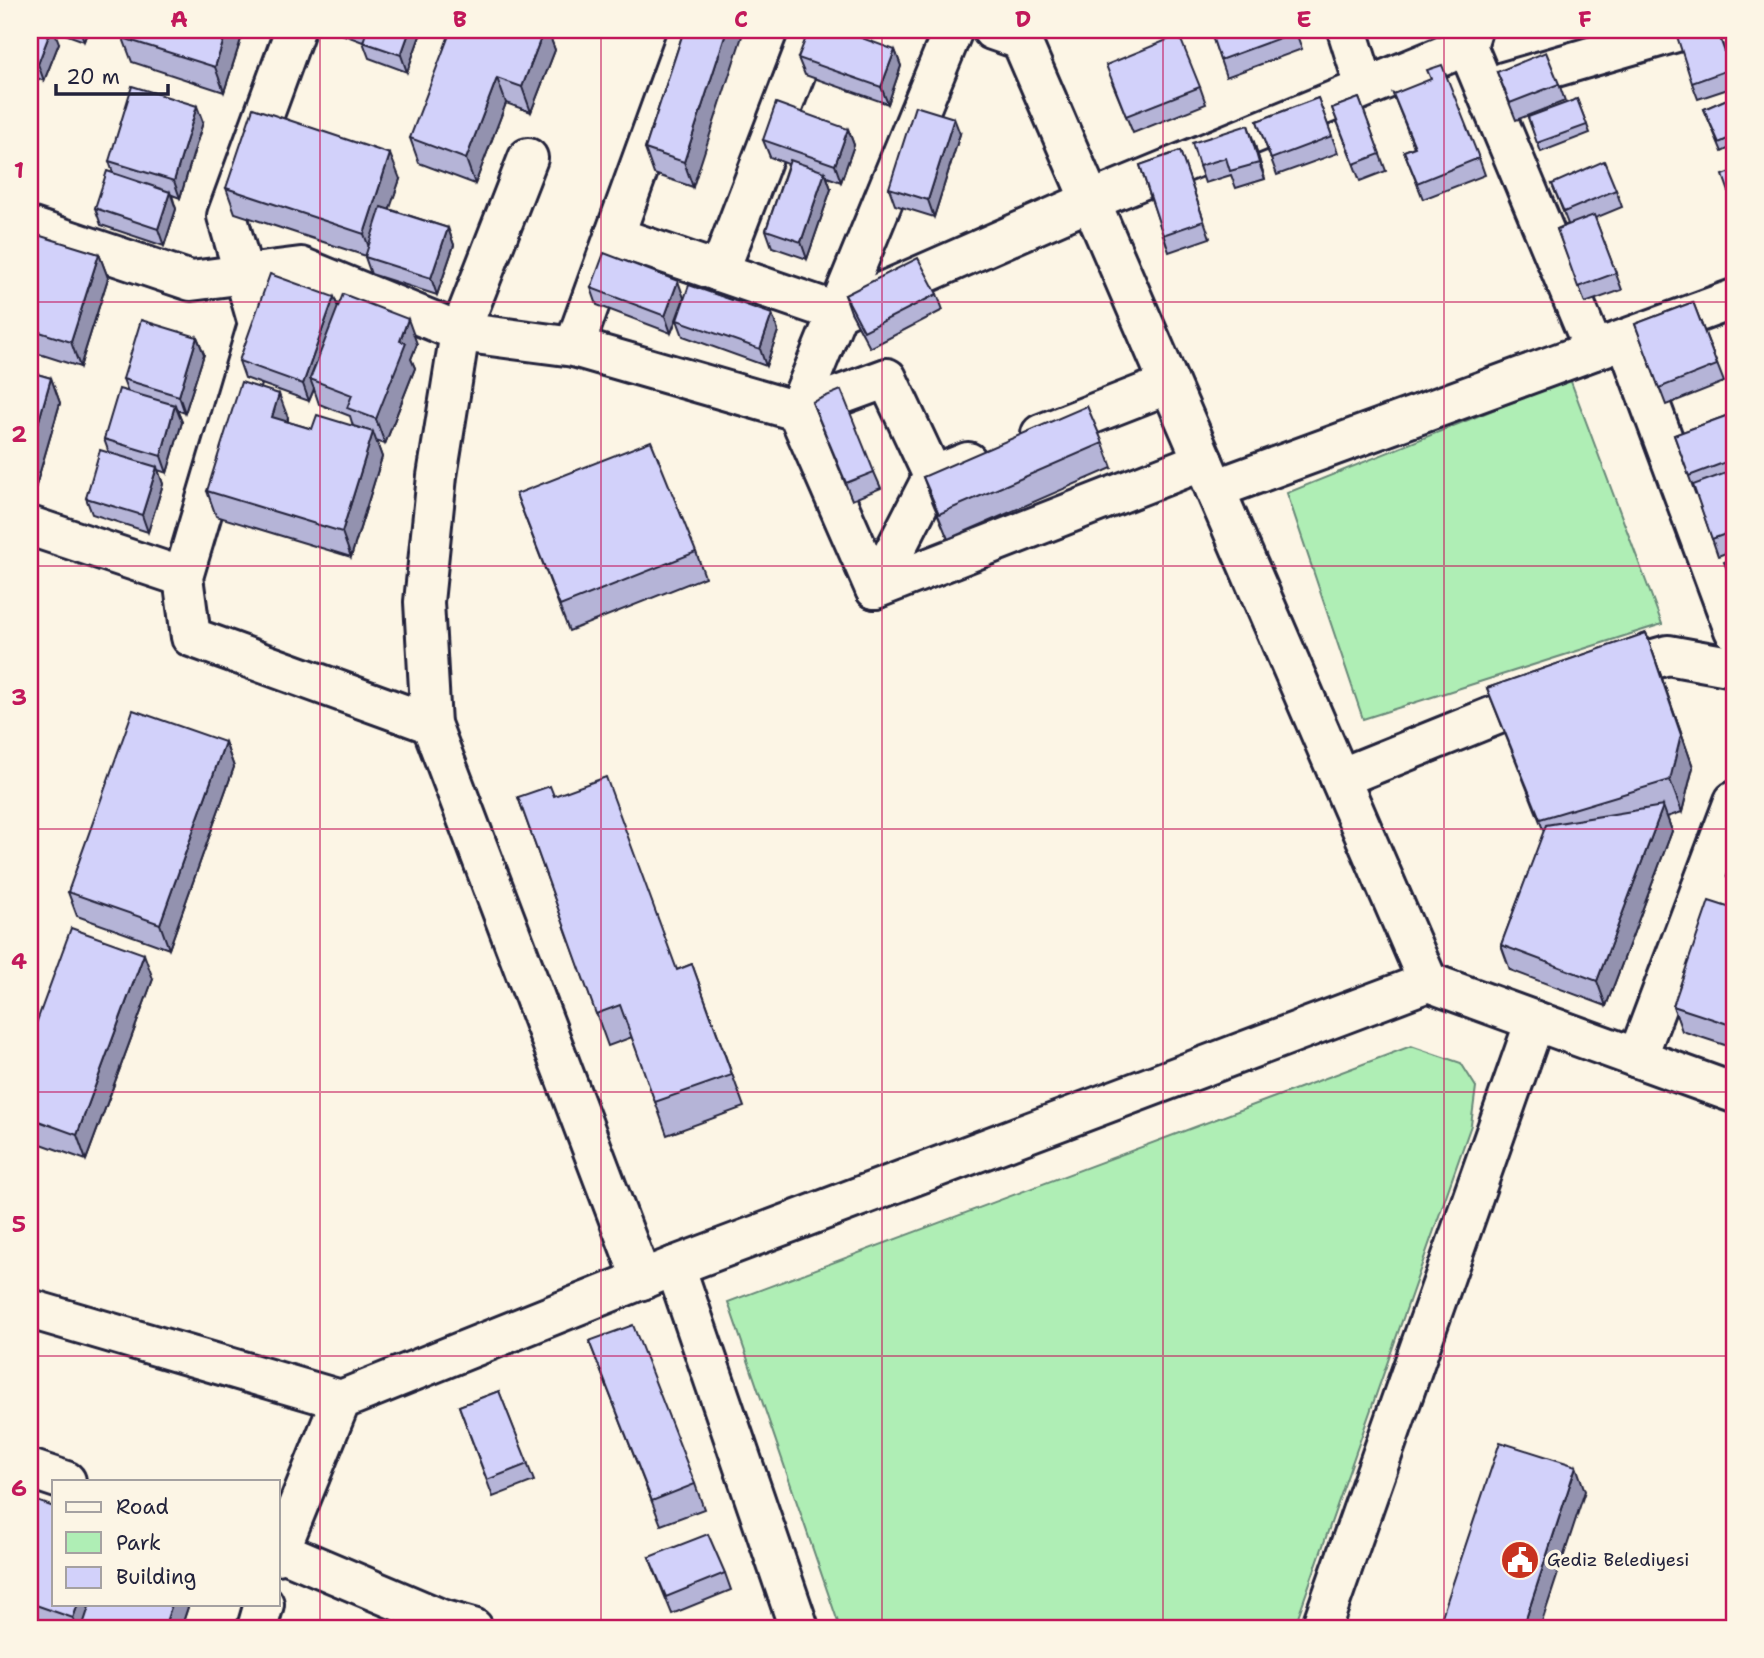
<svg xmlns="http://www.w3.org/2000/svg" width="1764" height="1658" viewBox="0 0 1764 1658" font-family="'Shantell Sans',sans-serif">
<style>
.green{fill:#afeeb5;stroke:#688878;stroke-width:2}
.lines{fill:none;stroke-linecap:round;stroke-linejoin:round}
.minor-casing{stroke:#22223b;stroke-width:44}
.minor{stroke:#fcf5e5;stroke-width:38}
.wall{fill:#b5b4d7;stroke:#22223b;stroke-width:2}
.shaded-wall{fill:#9392af;stroke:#22223b;stroke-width:2}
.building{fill:#d2d1fa;stroke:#22223b;stroke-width:2}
.grid{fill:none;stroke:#c2185b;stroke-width:2;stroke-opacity:0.55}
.labels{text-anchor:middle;stroke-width:7;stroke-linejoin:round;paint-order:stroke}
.poi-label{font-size:18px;fill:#22223b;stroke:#fcf5e5;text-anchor:start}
.neatline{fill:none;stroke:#c2185b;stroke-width:2.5}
.grid-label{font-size:23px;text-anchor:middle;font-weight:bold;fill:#c2185b}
</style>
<rect width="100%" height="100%" fill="#fcf5e5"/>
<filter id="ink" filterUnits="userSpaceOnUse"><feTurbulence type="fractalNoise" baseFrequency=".0143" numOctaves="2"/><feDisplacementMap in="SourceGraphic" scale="14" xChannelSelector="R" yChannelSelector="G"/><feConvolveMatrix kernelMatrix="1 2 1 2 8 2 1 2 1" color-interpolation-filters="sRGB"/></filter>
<g filter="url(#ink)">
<g class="green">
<polygon points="1570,379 1662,624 1363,719 1287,493"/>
<polygon points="1411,1046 1461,1063 1476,1087 1471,1125 1294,1628 840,1628 728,1302"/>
</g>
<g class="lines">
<defs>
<g id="minor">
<polyline points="295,30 227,216 258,324 183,577 191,637 431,724"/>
<polyline points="992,30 1021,40 1428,982"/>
<polyline points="1347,30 1365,87"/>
<polyline points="1472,30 1467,46 1594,350"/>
<polyline points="1504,82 1683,30"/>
<polyline points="528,158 460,332 437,476 424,602 431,724 642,1280"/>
<polyline points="30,227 191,281 301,267 460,332 574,347 797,411 875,589 1203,461"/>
<polyline points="614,236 837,312 1090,201 1467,46"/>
<polyline points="719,272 812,30"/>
<polyline points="1626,339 1734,630"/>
<polyline points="574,347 689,30"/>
<polyline points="797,411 953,30"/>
<polyline points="797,411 887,378 933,476"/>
<polyline points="1041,434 1169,384"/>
<polyline points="1215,489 1734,299"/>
<polyline points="30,526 183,577"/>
<polyline points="875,589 933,476 968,462"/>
<polyline points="1605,673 1668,655 1734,667"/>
<polyline points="1340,778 1546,695"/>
<polyline points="1701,889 1734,900"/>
<polyline points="1637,1058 1734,801"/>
<polyline points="675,1266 799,1628"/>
<polyline points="30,1309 341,1400"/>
<polyline points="30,1469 66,1481"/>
<polyline points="278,1550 441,1619 473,1628"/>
<polyline points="278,1555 341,1400 675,1266 1428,982 1734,1093"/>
<polyline points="257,1628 264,1604"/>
<polyline points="1321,1628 1535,1021"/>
</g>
</defs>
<use href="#minor" class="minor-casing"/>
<use href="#minor" class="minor"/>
</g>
<g class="wall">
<polygon points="30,30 59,43 44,81 30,75"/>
<polygon points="54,30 88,30 84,41"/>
<polygon points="126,30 244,30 224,92 132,62 123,38"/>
<polygon points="335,30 422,30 407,72 369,58 363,42 336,32"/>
<polygon points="684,30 693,187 654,174 645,149"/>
<polygon points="1210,30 1295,30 1302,49 1226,77"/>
<polygon points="1718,30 1734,79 1734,87 1698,99 1692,83"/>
<polygon points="549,34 555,50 531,112 506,103 475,184 419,163 410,138"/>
<polygon points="895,50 901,66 888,104 805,75 798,58"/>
<polygon points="1497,72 1559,84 1565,101 1516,120"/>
<polygon points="1112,82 1200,87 1206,104 1133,133"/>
<polygon points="1393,94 1479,158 1485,175 1423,199 1404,151 1414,147"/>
<polygon points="1734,96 1734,146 1722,152 1704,109"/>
<polygon points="1318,98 1338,153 1277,175 1257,121"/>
<polygon points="1359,98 1386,171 1360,181 1332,108"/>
<polygon points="1577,99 1590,133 1541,152 1528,117"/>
<polygon points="203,122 180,198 172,195 176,209 164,246 101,225 95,208 113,173 109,161"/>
<polygon points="848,129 854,145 841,182 827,177 831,189 807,259 772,247 766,230 788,164 770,157 763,140"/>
<polygon points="960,134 934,217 895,205 889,188"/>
<polygon points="1254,142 1265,179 1236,188 1231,175 1205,183 1199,166"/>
<polygon points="1180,151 1210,238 1169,252 1140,165"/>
<polygon points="400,179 389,209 448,228 454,245 437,295 371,274 365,257 366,256 235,213 226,188"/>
<polygon points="1552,184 1616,190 1622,207 1595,218 1622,290 1585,303 1557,229 1568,224"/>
<polygon points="30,233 31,235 99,254 108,278 80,367 30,351"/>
<polygon points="591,288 684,298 772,314 778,331 766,366 683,336 677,320 682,306 671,333 597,305"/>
<polygon points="937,294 943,310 870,348 851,312 845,295"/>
<polygon points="334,297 338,307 417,344 411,359 415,368 385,444 376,441 382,457 351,557 216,516 207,491 288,418 288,422 312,429 353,426 350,416 319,404 314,389 309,401 245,378 239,361"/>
<polygon points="1693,302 1724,382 1666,405 1635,324"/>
<polygon points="197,337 204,354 185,413 177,410 182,422 167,473 158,470 163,484 148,532 92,514 86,498 109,453 104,439 128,392 123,379"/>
<polygon points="30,372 51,378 60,403 35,489 30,487"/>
<polygon points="812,402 874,472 881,488 852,500"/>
<polygon points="1734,413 1734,478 1728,481 1734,497 1734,550 1718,556 1696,492 1695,493 1674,435"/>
<polygon points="1103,443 1112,468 948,539 932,501 923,477"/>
<polygon points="516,494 696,552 705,577 569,631"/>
<polygon points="1646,633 1693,767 1682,812 1667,817 1672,831 1606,1006 1510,970 1501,945 1544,832 1487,688"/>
<polygon points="225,742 234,767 169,949 77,916 68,892"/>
<polygon points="554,796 677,970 692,964 744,1107 667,1135 632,1037 608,1046 518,797"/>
<polygon points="1734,839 1734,865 1730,853"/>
<polygon points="1734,909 1734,1048 1682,1031 1673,1006"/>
<polygon points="153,979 86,1160 30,1140 30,1040"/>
<polygon points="589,1341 695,1484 704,1509 661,1525"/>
<polygon points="499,1391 534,1481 493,1497 459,1406"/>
<polygon points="30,1504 33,1505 35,1509 189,1604 181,1628 40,1628 30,1625"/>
<polygon points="649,1557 725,1573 731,1590 672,1614"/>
</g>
<g class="shaded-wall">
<polygon points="51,30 54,30 59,43 44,81 38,64"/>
<polygon points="80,30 88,30 84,41"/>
<polygon points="227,30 244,30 224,92 215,67"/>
<polygon points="410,30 422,30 407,72 401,55"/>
<polygon points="544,30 550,30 549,34 555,50 531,112 522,87"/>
<polygon points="727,30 744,30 693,187 684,162"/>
<polygon points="895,50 901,66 888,104 881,87"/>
<polygon points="497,78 506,103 475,184 466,159"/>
<polygon points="197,106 203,122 180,198 174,181"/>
<polygon points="954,118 960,134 934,217 928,200"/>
<polygon points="1248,125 1254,142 1265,179 1259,163"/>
<polygon points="848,129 854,145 841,182 835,165"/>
<polygon points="390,154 400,179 373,258 364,234"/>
<polygon points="825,172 831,189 807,259 801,242"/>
<polygon points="170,192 176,209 164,246 158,229"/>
<polygon points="448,228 454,245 437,295 431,278"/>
<polygon points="99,254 108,278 80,367 71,342"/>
<polygon points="678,281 684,298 671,333 665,316"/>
<polygon points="334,297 340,313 310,379 314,389 309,401 303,384"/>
<polygon points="772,314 778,331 766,366 760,349"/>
<polygon points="408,319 417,344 411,359 415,368 385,444 376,419 400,341"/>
<polygon points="197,337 204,354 185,413 179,396"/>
<polygon points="51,378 60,403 35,489 30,474 30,452"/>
<polygon points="279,394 288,418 281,442 272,417"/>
<polygon points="175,405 182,422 167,473 161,456"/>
<polygon points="373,432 382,457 351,557 342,532"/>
<polygon points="157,467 163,484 148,532 142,515"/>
<polygon points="1646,633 1693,767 1682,812 1670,780"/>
<polygon points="225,742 234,767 169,949 160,924"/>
<polygon points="1663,806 1672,831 1606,1006 1597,981"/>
<polygon points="144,954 153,979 86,1160 77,1135"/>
<polygon points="1576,1466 1585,1491 1540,1628 1523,1628"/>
<polygon points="33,1505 42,1530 30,1566 30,1515"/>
<polygon points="78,1604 95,1604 87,1628 77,1628 73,1618"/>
<polygon points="172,1604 189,1604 181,1628 164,1628"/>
</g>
<g class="building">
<polygon points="30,30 51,30 38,64 30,61"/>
<polygon points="126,30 227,30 215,67 123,38"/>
<polygon points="367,30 410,30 401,55 363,42"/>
<polygon points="451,30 544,30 522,87 497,78 466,159 410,138"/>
<polygon points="684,30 727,30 684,162 645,149"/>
<polygon points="809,30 840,30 895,50 881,87 798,58"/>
<polygon points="1210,30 1295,30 1296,32 1220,60"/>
<polygon points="1675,30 1717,30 1731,69 1692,83"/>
<polygon points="1179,35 1200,87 1126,116 1106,65"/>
<polygon points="1546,52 1559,84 1510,103 1497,72"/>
<polygon points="1442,65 1479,158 1417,183 1404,151 1415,147 1393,94 1431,79 1427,70"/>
<polygon points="132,86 197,106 174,181 109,161"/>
<polygon points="1734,96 1734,136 1719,143 1704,109"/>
<polygon points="1318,98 1332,136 1271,159 1257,121"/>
<polygon points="1359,98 1380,154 1354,164 1332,108"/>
<polygon points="1577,99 1587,125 1537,143 1528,117"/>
<polygon points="776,103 848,129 835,165 763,140"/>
<polygon points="915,106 954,118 928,200 889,188"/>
<polygon points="253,108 390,154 364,234 226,188"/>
<polygon points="1248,125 1259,163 1230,171 1226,158 1199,166 1192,143"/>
<polygon points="1180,151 1204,221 1163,235 1140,165"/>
<polygon points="790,160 825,172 801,242 766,230"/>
<polygon points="1604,161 1616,190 1564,212 1552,184"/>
<polygon points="107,171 170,192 158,229 95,208"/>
<polygon points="1734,171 1734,206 1723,175"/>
<polygon points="381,207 448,228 431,278 365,257"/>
<polygon points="1594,215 1616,273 1578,287 1557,229"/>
<polygon points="31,233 99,254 71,342 30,329 30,238"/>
<polygon points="604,253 678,281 665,316 591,288"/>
<polygon points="918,258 937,294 864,331 845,295"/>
<polygon points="270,274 334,297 303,384 239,361"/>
<polygon points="689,285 772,314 760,349 677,320"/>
<polygon points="343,294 408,319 400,341 406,343 376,419 347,408 352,395 310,379"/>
<polygon points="1693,302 1717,365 1659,388 1635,324"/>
<polygon points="141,320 197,337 179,396 123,379"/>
<polygon points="30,372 51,378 30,452"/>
<polygon points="241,382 279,394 272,417 312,429 317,415 373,432 342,532 207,491"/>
<polygon points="119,389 175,405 161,456 104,439"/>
<polygon points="841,390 874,472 846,483 812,402"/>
<polygon points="1087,406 1103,443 939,514 923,477"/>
<polygon points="1734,413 1734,459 1689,476 1674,435"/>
<polygon points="651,441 696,552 560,606 516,494"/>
<polygon points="100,450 157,467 142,515 86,498"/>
<polygon points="1726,473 1734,499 1734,531 1712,539 1693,485"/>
<polygon points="1734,558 1734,586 1724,562"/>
<polygon points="1646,633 1681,735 1670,780 1540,819 1487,688"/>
<polygon points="133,710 225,742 160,924 68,892"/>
<polygon points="606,777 677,970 692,964 732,1075 655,1102 620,1005 596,1014 518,797 550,786 554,796"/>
<polygon points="1663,806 1597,981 1501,945 1546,825"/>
<polygon points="1734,839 1734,855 1730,853"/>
<polygon points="1709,901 1734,909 1734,1026 1673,1006"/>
<polygon points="71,928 144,954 77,1135 30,1118 30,1040"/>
<polygon points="633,1325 695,1484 652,1501 589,1341"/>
<polygon points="499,1391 528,1464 487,1480 459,1406"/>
<polygon points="1500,1442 1576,1466 1523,1628 1438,1628"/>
<polygon points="37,1501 54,1507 54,1604 78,1604 73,1618 30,1603 30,1523"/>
<polygon points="30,1504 33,1505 30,1515"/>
<polygon points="708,1534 725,1573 666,1597 649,1557"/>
<polygon points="90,1604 172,1604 164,1628 82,1628"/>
</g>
</g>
<path class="grid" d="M320,30V1628M601,30V1628M882,30V1628M1163,30V1628M1444,30V1628M30,302H1734M30,566H1734M30,829H1734M30,1092H1734M30,1356H1734"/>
<defs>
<symbol id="civic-disc" viewBox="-11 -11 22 22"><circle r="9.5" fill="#c8321e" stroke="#fcf5e5"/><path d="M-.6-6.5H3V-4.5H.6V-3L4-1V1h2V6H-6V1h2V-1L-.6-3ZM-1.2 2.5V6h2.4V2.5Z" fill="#fff"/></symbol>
</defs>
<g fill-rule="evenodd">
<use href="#civic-disc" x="1498" y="1538" width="44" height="44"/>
</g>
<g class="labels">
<g class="poi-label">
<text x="1547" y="1566">Gediz Belediyesi</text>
</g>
</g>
<rect width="1764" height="1658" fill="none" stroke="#fcf5e5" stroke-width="77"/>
<rect x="52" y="1480" width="228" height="126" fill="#fcf5e5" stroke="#a5a1a1" stroke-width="2"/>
<rect x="66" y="1502" width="35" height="10" fill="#fcf5e5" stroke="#a5a1a1" stroke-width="2"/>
<text x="116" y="1514" font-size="21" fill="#22223b">Road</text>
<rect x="66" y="1532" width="35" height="21" fill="#afeeb5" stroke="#a5a1a1" stroke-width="2"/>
<text x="116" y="1550" font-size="21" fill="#22223b">Park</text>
<rect x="66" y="1567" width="35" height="21" fill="#d2d1fa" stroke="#a5a1a1" stroke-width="2"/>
<text x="116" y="1584" font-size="21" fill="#22223b">Building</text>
<path d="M56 84v10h112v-10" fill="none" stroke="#22223b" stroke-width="3.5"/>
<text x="66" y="84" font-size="21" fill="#22223b" stroke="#fcf5e5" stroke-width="5" paint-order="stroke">20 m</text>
<rect x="38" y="38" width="1688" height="1582" class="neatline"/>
<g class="grid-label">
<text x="179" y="27">A</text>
<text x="460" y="27">B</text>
<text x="741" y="27">C</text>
<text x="1023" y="27">D</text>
<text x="1304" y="27">E</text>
<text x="1585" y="27">F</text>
<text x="19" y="178">1</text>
<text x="19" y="442">2</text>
<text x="19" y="705">3</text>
<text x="19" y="969">4</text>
<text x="19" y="1232">5</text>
<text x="19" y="1496">6</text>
</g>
</svg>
